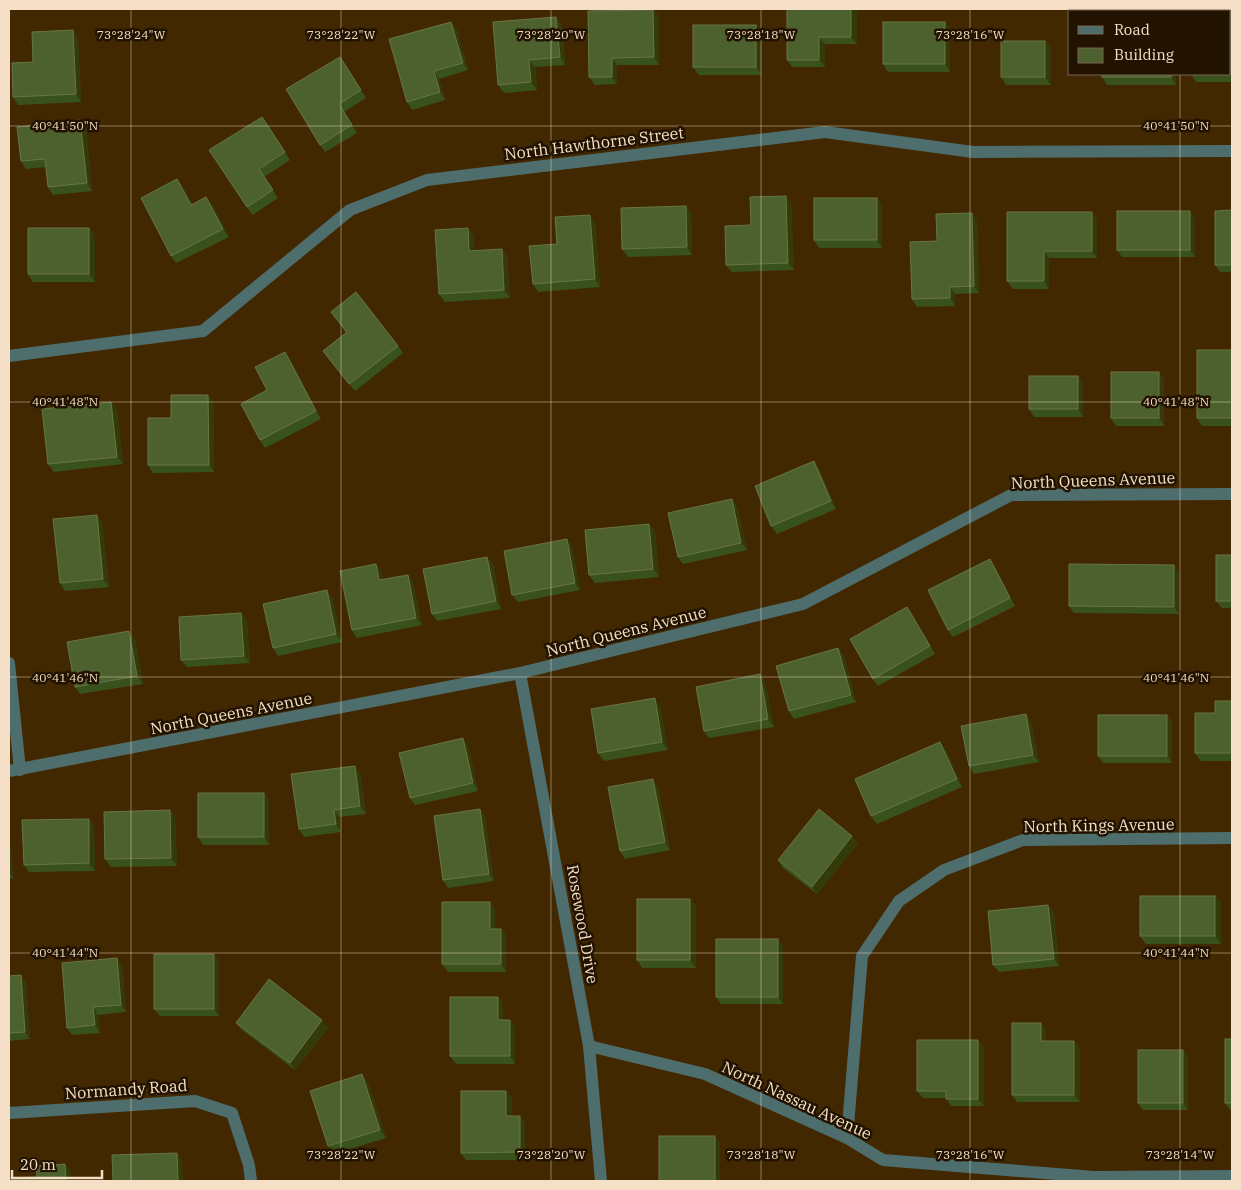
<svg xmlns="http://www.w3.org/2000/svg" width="1241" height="1190" viewBox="0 0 1241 1190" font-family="'IBM Plex Serif',serif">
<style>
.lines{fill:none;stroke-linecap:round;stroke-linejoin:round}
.minor{stroke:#4e6e6d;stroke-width:12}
.wall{fill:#39521d}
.shaded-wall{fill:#343b0a}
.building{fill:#4d612f;stroke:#687547}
.ticks{fill:none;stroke:#f5e0c7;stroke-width:1;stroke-opacity:0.45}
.labels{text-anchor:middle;stroke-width:5;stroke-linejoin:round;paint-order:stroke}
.street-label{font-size:16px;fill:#f5e0c7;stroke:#221301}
.ticks-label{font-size:12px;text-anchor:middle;fill:#f5e0c7;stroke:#221301;stroke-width:5;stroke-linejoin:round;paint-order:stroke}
</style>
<rect width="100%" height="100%" fill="#422800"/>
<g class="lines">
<g class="minor">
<polyline points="9,356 203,331 350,210 427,180 825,132 973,152 1232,151"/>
<polyline points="9,663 20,770"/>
<polyline points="520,673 589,1046 601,1181"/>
<polyline points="9,771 520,673 803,604 1011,495 1232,494"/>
<polyline points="589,1046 705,1074 847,1138 883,1160 1094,1177 1232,1176"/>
<polyline points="9,1113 195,1101 232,1113 249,1165 251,1181"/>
<polyline points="847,1138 862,956 899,901 944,870 1023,840 1232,838"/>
</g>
</g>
<g class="wall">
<polygon points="857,9 857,44 825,44 825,67 792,67 787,60"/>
<polygon points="1232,9 1232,82 1196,82 1191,74"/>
<polygon points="653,10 659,17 659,65 617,65 617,84 595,85 589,77"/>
<polygon points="945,22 950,30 950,72 888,72 883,64"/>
<polygon points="562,25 565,65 535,67 537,90 504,93 498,85"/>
<polygon points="756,25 762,33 762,75 699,75 693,67"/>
<polygon points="73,30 78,38 81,102 18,105 13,97"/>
<polygon points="457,30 468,70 439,79 445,100 412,110 407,102"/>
<polygon points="1045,41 1051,48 1051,85 1006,85 1001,77"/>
<polygon points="345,64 366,98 344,112 357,133 325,152 320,145"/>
<polygon points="1176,74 1176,85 1107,85 1102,77"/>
<polygon points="262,117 290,160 264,177 278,198 252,215 247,207"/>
<polygon points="80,120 86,128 92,191 53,195 48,187 46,167 26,169 21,161"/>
<polygon points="183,187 192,204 212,204 229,237 176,263 171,256"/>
<polygon points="786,196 791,204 794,270 732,272 726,265 751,225"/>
<polygon points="877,198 882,206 882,248 819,248 814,240"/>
<polygon points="686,206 691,213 692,255 628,257 622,249"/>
<polygon points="1232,210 1232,272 1220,272 1215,265"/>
<polygon points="1092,212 1097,220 1097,258 1049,258 1049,289 1013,289 1007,281"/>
<polygon points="972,213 977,221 979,293 955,294 955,306 917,307 912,299 937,241"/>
<polygon points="1195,219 1195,257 1122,257 1117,250"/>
<polygon points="595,222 600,287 538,292 533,284 557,244"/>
<polygon points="89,228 95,236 95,282 33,282 28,274"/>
<polygon points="468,228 474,236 474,251 502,249 507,257 510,298 445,302 439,294"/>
<polygon points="331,312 398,346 403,353 355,391 323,351 346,333"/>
<polygon points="1232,350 1232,426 1202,426 1197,418"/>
<polygon points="290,359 321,419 265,448 260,440 267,390"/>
<polygon points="1159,372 1164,380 1164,426 1116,426 1111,418"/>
<polygon points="1078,376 1083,384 1083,417 1034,417 1029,409"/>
<polygon points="208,395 214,403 214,472 153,473 148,465 171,418"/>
<polygon points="117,409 123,464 54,472 48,464"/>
<polygon points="819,469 836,509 777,534 771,526"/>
<polygon points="732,499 737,507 747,550 683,564 678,557"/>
<polygon points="102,523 109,587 65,591 60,583"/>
<polygon points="649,524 655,532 659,577 595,583 589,575"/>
<polygon points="567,539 572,546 580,590 518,602 512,595"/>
<polygon points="1232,555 1232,608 1222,608 1216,601"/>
<polygon points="487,557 493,564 501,609 437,621 432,614"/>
<polygon points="376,564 381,572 383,580 408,575 413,583 422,625 357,638 352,630"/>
<polygon points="1174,565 1179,573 1179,614 1074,613 1069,606"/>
<polygon points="995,567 1015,606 953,637 948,630"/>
<polygon points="332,597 342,642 278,656 273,648"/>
<polygon points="907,607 912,614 935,654 878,686 873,679"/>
<polygon points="247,620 250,663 187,667 181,660"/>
<polygon points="135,639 143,684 80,694 75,687"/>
<polygon points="838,648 844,656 856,702 794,719 789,711"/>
<polygon points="760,674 765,682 774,727 709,738 704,731"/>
<polygon points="1232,701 1232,761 1201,761 1195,753 1215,713"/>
<polygon points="660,706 668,750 604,761 598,753"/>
<polygon points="1167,715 1172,723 1172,763 1103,763 1098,756"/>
<polygon points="1031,722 1039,762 974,774 969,766"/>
<polygon points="468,746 478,791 415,805 410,798"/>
<polygon points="946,750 962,787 877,824 871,816"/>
<polygon points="360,773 366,814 339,817 341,832 304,837 299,829"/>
<polygon points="658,787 670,850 625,859 620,851"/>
<polygon points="264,793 269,800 269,845 203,845 198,837"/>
<polygon points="480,809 485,817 494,881 448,888 443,880"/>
<polygon points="170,810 175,818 177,866 111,867 105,859"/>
<polygon points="94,826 95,871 29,872 24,865"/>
<polygon points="9,832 13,878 9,879"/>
<polygon points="858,843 817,894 783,868 778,860"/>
<polygon points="1215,896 1221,903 1221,944 1146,944 1140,936"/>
<polygon points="690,899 696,906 696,968 642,968 637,960"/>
<polygon points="490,902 495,909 495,929 501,929 506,936 506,972 448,972 442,964"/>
<polygon points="1048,905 1054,913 1059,966 999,972 993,965"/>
<polygon points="778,939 783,947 783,1004 721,1004 716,997"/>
<polygon points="214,954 219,962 219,1016 160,1016 154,1009"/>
<polygon points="117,958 122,965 126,1012 98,1015 100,1033 72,1035 67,1028"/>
<polygon points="21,975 26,983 30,1039 9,1041 9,976"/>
<polygon points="498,997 503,1004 503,1020 510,1020 515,1027 515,1064 456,1064 450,1056"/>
<polygon points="236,1023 328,1028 295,1070 242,1030"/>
<polygon points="1041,1023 1046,1030 1046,1041 1074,1041 1080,1049 1080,1102 1017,1102 1012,1095"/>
<polygon points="1232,1039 1232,1110 1230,1110 1225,1103"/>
<polygon points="978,1040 984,1048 984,1106 951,1106 946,1098 923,1098 917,1091"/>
<polygon points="1183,1050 1188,1058 1188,1110 1143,1110 1138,1103"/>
<polygon points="367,1081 386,1138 334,1154 328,1146"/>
<polygon points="506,1091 512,1098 512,1116 520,1116 525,1124 525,1160 466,1160 461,1153"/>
</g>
<g class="shaded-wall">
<polygon points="851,9 857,9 857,44 851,37"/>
<polygon points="653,10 659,17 659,65 654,57"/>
<polygon points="556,17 562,25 565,65 560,57"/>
<polygon points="451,22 457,30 468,70 463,63"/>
<polygon points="945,22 950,30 950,72 945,64"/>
<polygon points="756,25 762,33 762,75 756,67"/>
<polygon points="73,30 78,38 81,102 76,94"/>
<polygon points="819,37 825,44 825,67 819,60"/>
<polygon points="1045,41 1051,48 1051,85 1045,77"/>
<polygon points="612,58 617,65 617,84 612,77"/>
<polygon points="529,60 535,67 537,90 531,82"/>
<polygon points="434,71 439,79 445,100 440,92"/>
<polygon points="1171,74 1176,74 1176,85 1171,77"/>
<polygon points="80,120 86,128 92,191 87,183"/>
<polygon points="177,179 183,187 196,212 191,205"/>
<polygon points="786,196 791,204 794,270 788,263"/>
<polygon points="206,197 212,204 229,237 223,229"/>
<polygon points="877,198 882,206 882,248 877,240"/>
<polygon points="686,206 691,213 692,255 687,247"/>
<polygon points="1190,211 1195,219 1195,257 1190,250"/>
<polygon points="1092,212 1097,220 1097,258 1092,251"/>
<polygon points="972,213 977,221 979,293 974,286"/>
<polygon points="590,215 595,222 600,287 595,279"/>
<polygon points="89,228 95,236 95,282 89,274"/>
<polygon points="468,228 474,236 475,258 469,251"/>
<polygon points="502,249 507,257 510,298 504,290"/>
<polygon points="1044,251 1049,258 1049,289 1044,281"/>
<polygon points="950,287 955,294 955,306 950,298"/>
<polygon points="285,352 290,359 321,419 316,411"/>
<polygon points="1159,372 1164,380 1164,426 1159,418"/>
<polygon points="1078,376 1083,384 1083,417 1078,409"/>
<polygon points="208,395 214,403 214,472 209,465"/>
<polygon points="111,402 117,409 123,464 117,457"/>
<polygon points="814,461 819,469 836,509 831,501"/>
<polygon points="732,499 737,507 747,550 741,543"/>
<polygon points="97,515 102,523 109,587 103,579"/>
<polygon points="649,524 655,532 659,577 653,569"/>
<polygon points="567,539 572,546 580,590 575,583"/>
<polygon points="487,557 493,564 501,609 496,601"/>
<polygon points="990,559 995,567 1015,606 1010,598"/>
<polygon points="376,564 381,572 384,588 379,580"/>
<polygon points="1174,565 1179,573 1179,614 1174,607"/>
<polygon points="408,575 413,583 422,625 416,618"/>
<polygon points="327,590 332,597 342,642 336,634"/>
<polygon points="907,607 912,614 935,654 930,646"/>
<polygon points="241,613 247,620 250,663 244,656"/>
<polygon points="129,631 135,639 143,684 137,676"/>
<polygon points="838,648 844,656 856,702 851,695"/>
<polygon points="760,674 765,682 774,727 768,719"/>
<polygon points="655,698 660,706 668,750 662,742"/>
<polygon points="1026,714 1031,722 1039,762 1033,755"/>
<polygon points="1167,715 1172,723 1172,763 1167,756"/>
<polygon points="463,738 468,746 478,791 473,783"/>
<polygon points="940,742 946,750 962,787 957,779"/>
<polygon points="355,766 360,773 366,814 360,806"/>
<polygon points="653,779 658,787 670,850 665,842"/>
<polygon points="264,793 269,800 269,845 264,837"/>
<polygon points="480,809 485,817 494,881 489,874"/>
<polygon points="170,810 175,818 177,866 171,858"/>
<polygon points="334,810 339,817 341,832 336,824"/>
<polygon points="89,819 94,826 95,871 89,863"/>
<polygon points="9,832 9,833 13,878 9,873"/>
<polygon points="852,836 858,843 817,894 812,887"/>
<polygon points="1215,896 1221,903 1221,944 1215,936"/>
<polygon points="690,899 696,906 696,968 690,960"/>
<polygon points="490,902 495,909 495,936 490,929"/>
<polygon points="1048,905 1054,913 1059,966 1054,959"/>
<polygon points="501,929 506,936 506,972 501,964"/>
<polygon points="778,939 783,947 783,1004 778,997"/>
<polygon points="214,954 219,962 219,1016 214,1009"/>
<polygon points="117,958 122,965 126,1012 121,1005"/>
<polygon points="21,975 26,983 30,1039 25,1032"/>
<polygon points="498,997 503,1004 503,1027 498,1020"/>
<polygon points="93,1007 98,1015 100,1033 95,1025"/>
<polygon points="322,1020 328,1028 295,1070 290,1063"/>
<polygon points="510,1020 515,1027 515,1064 510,1056"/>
<polygon points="1041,1023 1046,1030 1046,1049 1041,1041"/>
<polygon points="978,1040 984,1048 984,1106 978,1099"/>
<polygon points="1074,1041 1080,1049 1080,1102 1074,1095"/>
<polygon points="1183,1050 1188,1058 1188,1110 1183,1103"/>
<polygon points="362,1074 367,1081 386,1138 380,1130"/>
<polygon points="506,1091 512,1098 512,1124 506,1116"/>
<polygon points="520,1116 525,1124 525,1160 520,1152"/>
<polygon points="715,1136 720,1143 720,1181 715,1181"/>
<polygon points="177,1153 182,1161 183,1181 178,1181"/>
<polygon points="65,1164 71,1171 71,1181 66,1181"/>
</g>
<g class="building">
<polygon points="787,9 851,9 851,37 819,37 819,60 787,60"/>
<polygon points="1202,9 1232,9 1232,74 1191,74 1230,74 1230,11 1202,11"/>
<polygon points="653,10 654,57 612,58 612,77 589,77 588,11"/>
<polygon points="556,17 560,57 529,60 531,82 498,85 493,22"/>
<polygon points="451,22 463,63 434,71 440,92 407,102 389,39"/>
<rect x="883" y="22" width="62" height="42"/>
<rect x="693" y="25" width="63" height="42"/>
<polygon points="73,30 76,94 13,97 12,63 33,62 32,32"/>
<rect x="1001" y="41" width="44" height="36"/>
<polygon points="340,57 361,90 339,104 352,125 320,145 286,89"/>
<rect x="1102" y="74" width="69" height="3"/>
<polygon points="262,117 285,152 259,169 273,190 247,207 209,150"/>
<polygon points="80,120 87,183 48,187 45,159 21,161 17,127"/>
<polygon points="177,179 191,205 206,197 223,229 171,256 141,198"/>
<polygon points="786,196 788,263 726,265 725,226 751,225 750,197"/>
<rect x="814" y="198" width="63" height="42"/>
<polygon points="686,206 687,247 622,249 621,208"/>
<polygon points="1232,210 1232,265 1215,265 1215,211"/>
<rect x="1117" y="211" width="73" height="39"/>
<polygon points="1007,212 1092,212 1092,251 1044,251 1044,281 1007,281"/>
<polygon points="972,213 974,286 950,287 950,298 912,299 910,242 937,241 936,214"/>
<polygon points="590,215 595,279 533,284 529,246 557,244 555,217"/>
<rect x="28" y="228" width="61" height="46"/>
<polygon points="468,228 469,251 502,249 504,290 439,294 435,230"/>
<polygon points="356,292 398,346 349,384 323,351 347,332 331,312"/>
<rect x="1197" y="350" width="35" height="68"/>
<polygon points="285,352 316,411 260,440 241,404 267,390 255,367"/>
<rect x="1111" y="372" width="48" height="46"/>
<rect x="1029" y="376" width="49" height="33"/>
<polygon points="171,395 208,395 209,465 148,465 148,418 171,418"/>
<polygon points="111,402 117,457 48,464 42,409"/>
<polygon points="814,461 831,501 771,526 755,486"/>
<polygon points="732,499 741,543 678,557 668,513"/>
<polygon points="97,515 103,579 60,583 53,519"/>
<polygon points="649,524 653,569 589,575 585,530"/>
<polygon points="567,539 575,583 512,595 504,551"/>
<rect x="1216" y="555" width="16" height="46"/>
<polygon points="487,557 496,601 432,614 423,569"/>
<polygon points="990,559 1010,598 948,630 928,590"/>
<polygon points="376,564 379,580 408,575 416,618 352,630 340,571"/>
<polygon points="1069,564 1174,565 1174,607 1069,606"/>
<polygon points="327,590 336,634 273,648 263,604"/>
<polygon points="907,607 930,646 873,679 850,639"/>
<polygon points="241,613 244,656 181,660 179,617"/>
<polygon points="129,631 137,676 75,687 67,642"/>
<polygon points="838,648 851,695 789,711 776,666"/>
<polygon points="760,674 768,719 704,731 696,687"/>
<polygon points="655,698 662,742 598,753 591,709"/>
<polygon points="1215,701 1232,701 1232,753 1195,753 1195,713 1215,713"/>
<polygon points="1026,714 1033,755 969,766 961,726"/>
<rect x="1098" y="715" width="69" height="41"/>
<polygon points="463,738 473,783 410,798 399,753"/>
<polygon points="940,742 957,779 871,816 855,779"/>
<polygon points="355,766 360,806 334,810 336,824 299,829 291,774"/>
<polygon points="653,779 665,842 620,851 608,787"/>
<rect x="198" y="793" width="66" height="44"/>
<polygon points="480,809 489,874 443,880 434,816"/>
<polygon points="819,809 852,836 812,887 778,860"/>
<polygon points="170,810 171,858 105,859 104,812"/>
<polygon points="89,819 89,863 24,865 22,820"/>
<rect x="1140" y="896" width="75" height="40"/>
<rect x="637" y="899" width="53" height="61"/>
<polygon points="442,902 490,902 490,929 501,929 501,964 442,964"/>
<polygon points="1048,905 1054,959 993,965 988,911"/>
<rect x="716" y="939" width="62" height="58"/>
<rect x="154" y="954" width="60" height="55"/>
<polygon points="117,958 121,1005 93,1007 95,1025 67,1028 62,963"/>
<polygon points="21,975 25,1032 9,1033 9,976"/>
<polygon points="269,979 322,1020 290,1063 236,1023"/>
<polygon points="450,997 498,997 498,1020 510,1020 510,1056 450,1056"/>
<polygon points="1012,1023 1041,1023 1041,1041 1074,1041 1074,1095 1012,1095"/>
<rect x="1225" y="1039" width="7" height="64"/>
<polygon points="917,1040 978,1040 978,1099 946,1099 946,1091 917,1091"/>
<rect x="1138" y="1050" width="45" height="53"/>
<polygon points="362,1074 380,1130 328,1146 310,1091"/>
<polygon points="461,1091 506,1091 506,1116 520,1116 520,1152 461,1153"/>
<rect x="659" y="1136" width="56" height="45"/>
<polygon points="177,1153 178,1181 113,1181 112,1155"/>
<polygon points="65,1164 66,1181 9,1181 9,1178 37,1177 36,1166"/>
</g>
<path class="ticks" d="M131,9V1181M341,9V1181M551,9V1181M761,9V1181M970,9V1181M1180,9V11M1180,74V1181M9,126H1232M9,402H1232M9,677H1232M9,953H1232"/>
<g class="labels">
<g class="street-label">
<text transform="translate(594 143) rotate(-7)" y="6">North Hawthorne Street</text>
<text transform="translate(1093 480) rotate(-2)" y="6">North Queens Avenue</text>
<text transform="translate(626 631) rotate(-14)" y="6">North Queens Avenue</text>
<text transform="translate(231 713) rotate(-11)" y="6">North Queens Avenue</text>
<text transform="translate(1099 825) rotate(-1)" y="6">North Kings Avenue</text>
<text transform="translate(583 924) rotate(80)" y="6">Rosewood Drive</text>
<text transform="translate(126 1089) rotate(-4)" y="6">Normandy Road</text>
<text transform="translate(797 1100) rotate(25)" y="6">North Nassau Avenue</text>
</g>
</g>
<g class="ticks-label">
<text x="131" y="39">73°28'24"W</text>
<text x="341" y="39">73°28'22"W</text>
<text x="551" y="39">73°28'20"W</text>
<text x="761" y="39">73°28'18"W</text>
<text x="970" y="39">73°28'16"W</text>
<text x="65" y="130">40°41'50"N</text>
<text x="1176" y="130">40°41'50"N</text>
<text x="65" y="406">40°41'48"N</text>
<text x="1176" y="406">40°41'48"N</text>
<text x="65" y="682">40°41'46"N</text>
<text x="1176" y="682">40°41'46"N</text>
<text x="65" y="957">40°41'44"N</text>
<text x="1176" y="957">40°41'44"N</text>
<text x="341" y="1159">73°28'22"W</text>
<text x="551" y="1159">73°28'20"W</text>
<text x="761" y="1159">73°28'18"W</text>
<text x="970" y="1159">73°28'16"W</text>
<text x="1180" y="1159">73°28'14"W</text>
</g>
<rect width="1241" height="1190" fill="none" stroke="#f5e0c7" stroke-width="20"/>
<rect x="1068" y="10" width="162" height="65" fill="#221301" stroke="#766550"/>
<rect x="1078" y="26" width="25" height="8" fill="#4e6e6d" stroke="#766550"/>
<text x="1114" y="35" font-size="15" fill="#f5e0c7">Road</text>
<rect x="1078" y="48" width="25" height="15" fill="#4d612f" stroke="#766550"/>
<text x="1114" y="60" font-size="15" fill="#f5e0c7">Building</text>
<path d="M12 1170v8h90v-8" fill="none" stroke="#f5e0c7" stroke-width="2.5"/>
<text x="20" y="1170" font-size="15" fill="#f5e0c7" stroke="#221301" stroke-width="4" paint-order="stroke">20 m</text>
</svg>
